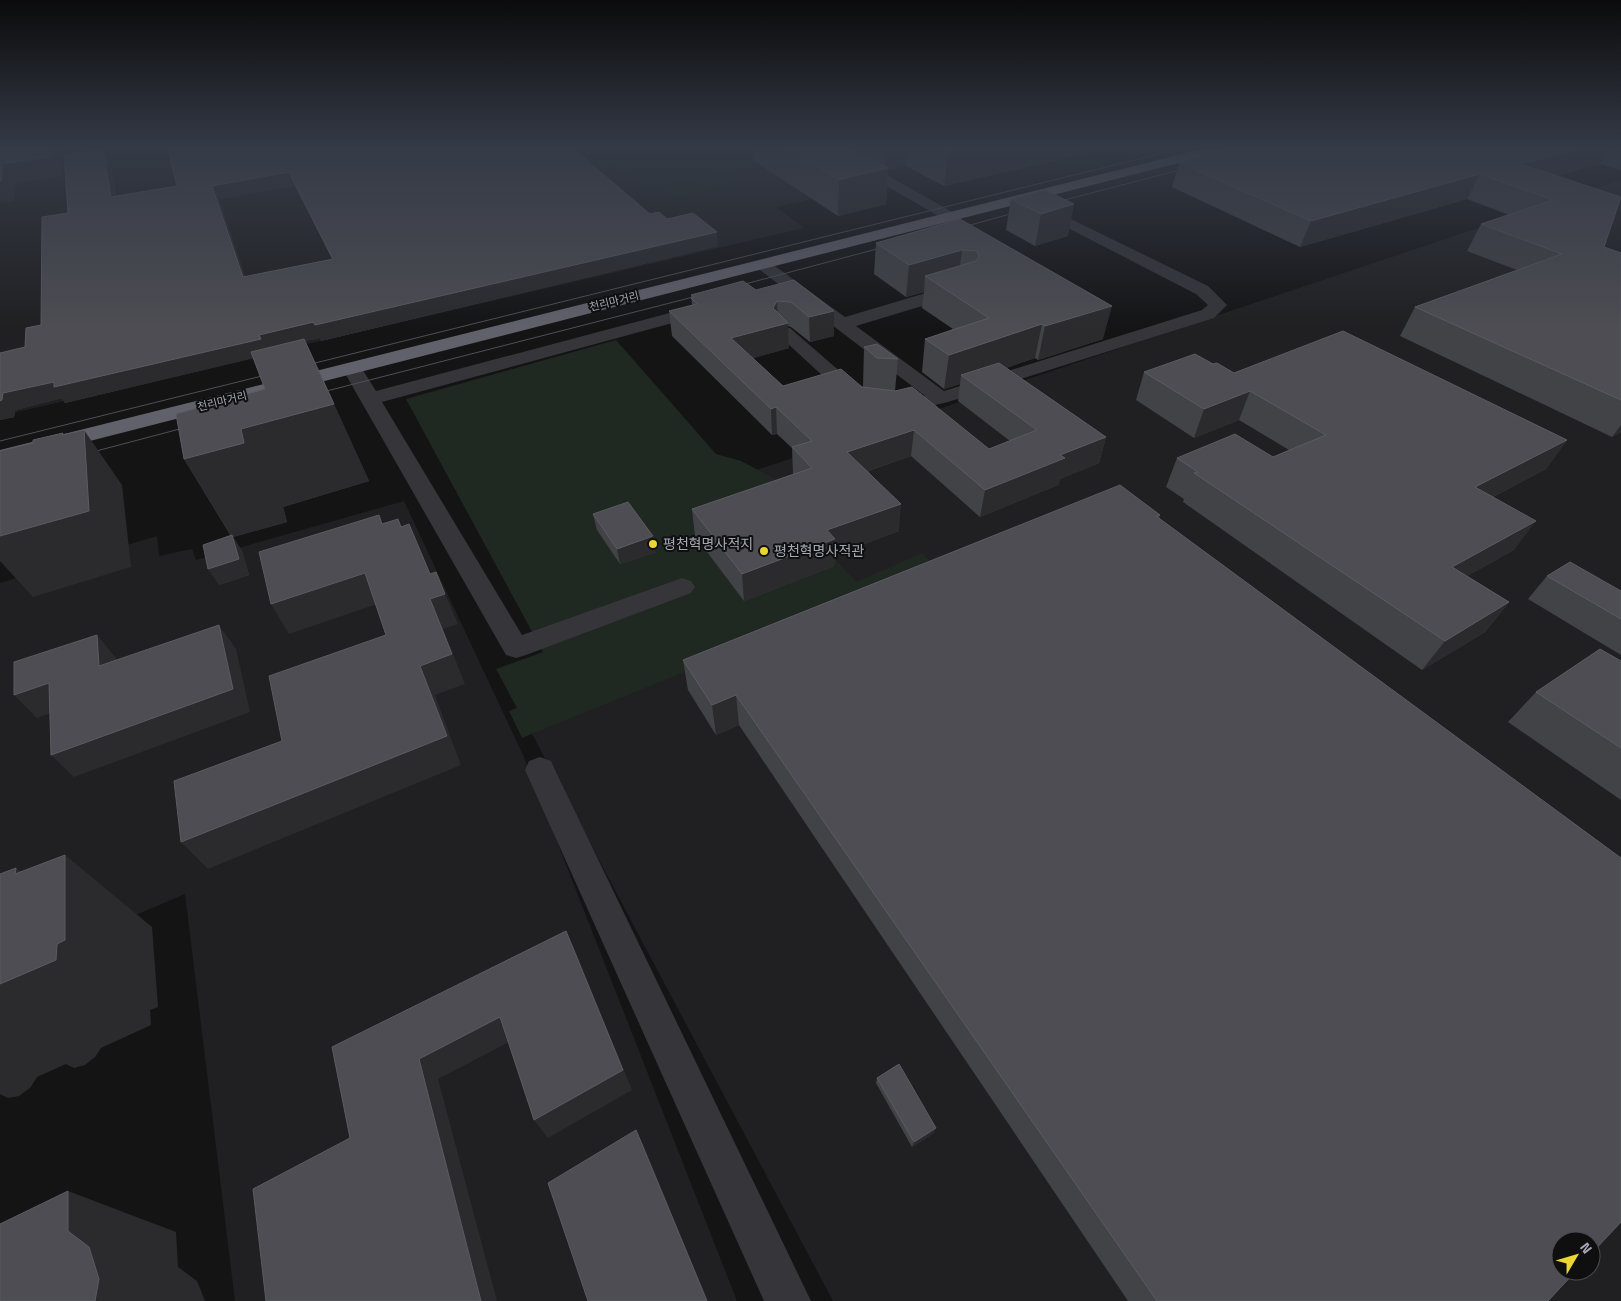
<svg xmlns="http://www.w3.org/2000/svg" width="1621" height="1301" viewBox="0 0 1621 1301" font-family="'Titillium Web','Noto Sans KR',sans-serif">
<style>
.built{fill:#202022;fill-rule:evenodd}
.green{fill:#202822}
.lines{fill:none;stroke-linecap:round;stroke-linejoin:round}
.street{fill:#35353a;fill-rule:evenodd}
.highway{fill:#61616b;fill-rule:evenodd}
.tram{stroke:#4e4e55;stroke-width:1}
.wall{fill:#424347;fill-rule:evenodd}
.shaded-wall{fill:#2b2b2e}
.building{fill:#4d4d53;stroke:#5b5b62;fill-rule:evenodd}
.poi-dot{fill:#ebd436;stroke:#0f0f10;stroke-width:2}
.labels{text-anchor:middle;stroke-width:4;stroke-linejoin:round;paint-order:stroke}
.far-street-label{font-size:11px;fill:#a6a7b5;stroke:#0f0f10}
.poi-label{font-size:14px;fill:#a6a7b5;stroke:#0f0f10;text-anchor:start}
</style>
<rect width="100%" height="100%" fill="#141415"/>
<g class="built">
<polygon points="0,146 805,146 876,185 776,207 804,228 0,416"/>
<path d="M1621,180V1301H833L530,730L736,477ZM1561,1241H1591V1271H1561Z"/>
<polygon points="404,501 523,755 737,1301 235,1301 185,894 0,973 0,583 157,536 159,556 192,549 196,560"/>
</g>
<g class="green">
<polygon points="591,146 697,146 734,171 644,190"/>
<polygon points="718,176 733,186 676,198 662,187"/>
<polygon points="616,340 716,454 741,461 777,480 832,556 856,582 922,553 937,569 522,738 509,711 517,708 496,669 543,652 406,399"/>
</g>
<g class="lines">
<g class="street">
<polygon points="821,146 836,146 954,213 956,216 954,219 944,219 822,149"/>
<polygon points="1038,203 1208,286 1227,305 1214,318 948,402 893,415 861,411 775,332 778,328 784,327 790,328 874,401 893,403 925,396 756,267 754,264 756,261 768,261 845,317 953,285 965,285 968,289 965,293 856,326 944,391 1202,310 1208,305 1196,294 1033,210 1031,207 1033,204"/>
<polygon points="707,303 713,304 716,308 713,312 382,402 522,635 682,578 691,581 695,587 691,593 526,655 516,658 506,655 342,368 345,364 352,362 359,364 376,391"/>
<polygon points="540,757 551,761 555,770 811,1301 764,1301 525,770 529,761"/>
</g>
<polygon class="highway" points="1214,146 1234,146 1233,149 0,464 0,450"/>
<g class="tram">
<polyline points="1053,203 1191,167"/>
<polyline points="956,229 1021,211"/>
<polyline points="734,287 888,246"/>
<polyline points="303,366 1191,146"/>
<polyline points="315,394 705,294"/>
<polyline points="0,441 274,373"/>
<polyline points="85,454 191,426"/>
</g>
</g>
<g class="wall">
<path d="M167,146L650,214L667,219L718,246L321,341L320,338L305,341L369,481L283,507L287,522L233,537L242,551L249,575L219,585L231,536L184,459L265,389L253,358L65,403L62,398L15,410L14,417L0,420V353L25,347L41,325L68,213L103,149L110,162L116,196L177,186ZM295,186L332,259L245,277L219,199Z"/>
<polygon points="746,146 1094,146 1085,148 1084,154 944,186 906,166 888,170 886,204 838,216 753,160 753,150"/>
<polygon points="1244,146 1621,146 1621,170 1600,164 1556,176 1604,247 1621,253 1621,432 1612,437 1400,336 1415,307 1517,270 1467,251 1481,224 1509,215 1467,199 1300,247 1172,187 1179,163"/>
<polygon points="1045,190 1068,236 1035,246 1006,230 1011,199"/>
<polygon points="960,219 1103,339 1038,360 1035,358 1006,368 1106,437 1099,463 1060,479 1058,485 980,517 911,456 868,471 899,531 835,555 834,566 744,601 695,536 692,509 793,474 792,448 777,434 772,435 672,336 669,311 692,305 691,295 756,290 834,311 834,336 810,342 791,327 788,326 789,348 753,358 783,386 863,387 864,347 898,359 895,391 989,449 1010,441 958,401 960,384 944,389 922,372 925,339 953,329 922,308 924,292 906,297 874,274 876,243"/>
<polygon points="1213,364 1234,373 1567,440 1546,469 1493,497 1514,550 1467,576 1509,602 1485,632 1422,670 1183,502 1184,499 1166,487 1177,458 1273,457 1289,450 1239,420 1194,438 1136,400 1144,372"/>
<polygon points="593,514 656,552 620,564 597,530"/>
<polygon points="1160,515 1159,519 1548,1301 1128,1301 739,725 716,735 688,690 683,660"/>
<polygon points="1547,576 1621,591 1621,655 1528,599"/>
<polygon points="1621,661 1621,800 1508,722 1536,692"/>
<polygon points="877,1078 934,1133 912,1147 876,1083"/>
</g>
<g class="shaded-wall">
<polygon points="51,146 62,146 63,176 15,184 14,201 0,203 0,181 3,164"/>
<polygon points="844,146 865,146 864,174 884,169 886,146 908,146 906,166 888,170 886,204 838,216 839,180"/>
<polygon points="974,146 1094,146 1085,148 1084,154 944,186 948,151"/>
<polygon points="1592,146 1611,146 1600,164 1516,187 1521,164"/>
<polygon points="103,149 110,162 118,211 111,197"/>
<polygon points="289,172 295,186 219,199 250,292 243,277 212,186"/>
<polygon points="1480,174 1467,199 1300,247 1311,221"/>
<polygon points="1074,204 1068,236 1035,246 1041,214"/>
<polygon points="717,232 718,246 321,341 320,338 267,350 268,355 65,403 62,398 15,410 14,417 0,420 0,401 3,393 259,335"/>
<polygon points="962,250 958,281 925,276 924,292 906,297 909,265"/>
<polygon points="777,301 778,326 788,323 789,348 733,364 731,338 773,308"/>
<polygon points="1112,306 1103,339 1038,360 1045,326"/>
<polygon points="834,311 834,336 810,342 809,317"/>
<polygon points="1042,324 1035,358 969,381 961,375 960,384 944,389 949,355"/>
<polygon points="1250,391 1239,420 1194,438 1204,409"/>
<polygon points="334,404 369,481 283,507 287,522 233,537 242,551 249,575 219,585 208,569 232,537 184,459 241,429"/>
<polygon points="776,407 777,434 772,435 771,409"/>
<polygon points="1621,425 1621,432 1612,437"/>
<polygon points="84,430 122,485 131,567 33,597 0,561 0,530 62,435 63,433 86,466"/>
<polygon points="914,430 911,456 846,478 847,452"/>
<polygon points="1106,437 1099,463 1060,479 1058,485 980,517 985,490 1060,455"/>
<polygon points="1567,440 1546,469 1456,516 1475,487"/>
<polygon points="901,504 899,531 835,555 834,566 744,601 742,574 827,530"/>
<polygon points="1536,521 1514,550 1431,596 1452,567"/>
<polygon points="653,536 656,552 620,564 617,549"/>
<polygon points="436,572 458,624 443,629 465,684 435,695 461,765 208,869 181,842 420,666 430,599 439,596"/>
<polygon points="365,573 380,603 289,634 271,604"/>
<polygon points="1509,602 1485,632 1422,670 1445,641"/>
<polygon points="219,625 236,649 250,712 74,777 51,755"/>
<polygon points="97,635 116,658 119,689 99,666"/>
<polygon points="49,683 71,706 37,718 14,695"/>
<polygon points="736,695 739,725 716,735 712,705"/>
<polygon points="65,855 152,927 158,1007 150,1010 151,1025 101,1048 95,1057 85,1065 74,1068 66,1064 37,1077 30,1088 19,1096 8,1098 0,1094 0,984 16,868 65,906"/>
<polygon points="566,931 577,955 632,1090 548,1138 534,1120"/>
<polygon points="500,1017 515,1039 438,1079 497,1301 481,1301 419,1059"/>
<polygon points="936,1128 934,1133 912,1147 914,1142"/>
<polygon points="636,1130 643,1144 708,1301 707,1301"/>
<polygon points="68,1191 176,1232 178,1267 197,1281 205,1301 95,1301 68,1231"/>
</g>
<g class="building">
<polygon points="0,146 51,146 52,156 3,164 1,181 0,181"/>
<path d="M167,146H570L650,214L659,212L667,219L693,213L717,232L315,325L313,322L259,335L261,339L54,387V382L3,393L2,400L0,401V353L25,347L26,328L41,325L42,217L68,213L64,155L103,149L111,197L177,186ZM289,172L333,259L243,277L212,186Z"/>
<polygon points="783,146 845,146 888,168 839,180"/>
<polygon points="936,146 974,146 948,151"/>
<polygon points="1244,146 1592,146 1521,164 1621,197 1604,247 1621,253 1621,400 1415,307 1562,254 1481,224 1553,200 1480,174 1311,221 1179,163"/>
<polygon points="1045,190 1074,204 1041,214 1011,199"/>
<polygon points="960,219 1112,306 1045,326 1042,324 949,355 925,339 989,318 925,276 976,261 979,256 977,251 962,250 909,265 876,243"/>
<polygon points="794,280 834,311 809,317 791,302 777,301 773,308 788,323 731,338 783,386 841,369 862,387 895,391 912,387 989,449 1037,430 961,375 999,363 1106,437 1060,455 1065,458 985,490 914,430 847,452 901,504 827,530 835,539 742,574 692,509 812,468 792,447 812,441 776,407 771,409 669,311 697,304 691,298 694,297 691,295 743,281 756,290"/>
<polygon points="1343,331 1567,440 1475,487 1536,521 1452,567 1509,602 1445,641 1194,473 1198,472 1177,458 1235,434 1273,457 1326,435 1250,391 1204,409 1144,372 1195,354 1213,364 1217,363 1234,373"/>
<polygon points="304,339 334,404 241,429 244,443 184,459 176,414 265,389 251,352"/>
<polygon points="877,344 898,359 877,358 864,347"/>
<polygon points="84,430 89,511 0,536 0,451 33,443 33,440 63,433 62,435"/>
<polygon points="1120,485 1160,515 1156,516 1621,858 1621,1222 1591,1254 1591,1241 1561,1241 1561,1271 1576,1271 1548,1301 1157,1301 736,695 712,705 683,660"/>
<polygon points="628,502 653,536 617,549 593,514"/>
<polygon points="379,515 382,524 398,519 401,527 409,524 430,574 436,572 445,594 430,599 452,654 420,666 447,736 181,842 174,781 282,741 269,676 386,635 365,573 271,604 259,552"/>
<polygon points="232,535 239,559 208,569 203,545"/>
<polygon points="1570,562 1621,591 1621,619 1547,576"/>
<polygon points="219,625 233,689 51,755 49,683 14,695 14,662 97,635 99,666"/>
<polygon points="1600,649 1621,661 1621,748 1536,692"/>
<polygon points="65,855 65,940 57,944 56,960 0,984 0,874 16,868 15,874"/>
<polygon points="566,931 623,1070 534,1120 500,1017 419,1059 481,1301 266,1301 253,1189 350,1138 332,1047"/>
<polygon points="899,1064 936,1128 914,1142 877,1078"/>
<polygon points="636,1130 707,1301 588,1301 548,1183"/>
<polygon points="68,1191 68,1231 89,1247 99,1279 95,1301 0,1301 0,1224"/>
</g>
<linearGradient id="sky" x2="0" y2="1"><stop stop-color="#0b0b0c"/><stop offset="0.45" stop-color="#343a46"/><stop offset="1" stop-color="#343a46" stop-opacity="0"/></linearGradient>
<rect width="1621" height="328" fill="url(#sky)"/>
<g class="poi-dot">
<circle cx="653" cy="544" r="5"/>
<circle cx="764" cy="551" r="5"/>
</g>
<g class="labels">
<g class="far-street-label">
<text transform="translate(614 301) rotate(-14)" y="4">천리마거리</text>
<text transform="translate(222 401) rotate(-14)" y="4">천리마거리</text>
</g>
<g class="poi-label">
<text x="663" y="549">평천혁명사적지</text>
<text x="774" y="556">평천혁명사적관</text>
</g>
</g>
<g transform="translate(1576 1256) rotate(52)"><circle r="24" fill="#0f0f10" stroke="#4b4c52"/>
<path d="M0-4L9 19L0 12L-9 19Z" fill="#ebd436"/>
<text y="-8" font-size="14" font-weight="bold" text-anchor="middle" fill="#a6a7b5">N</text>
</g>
</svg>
